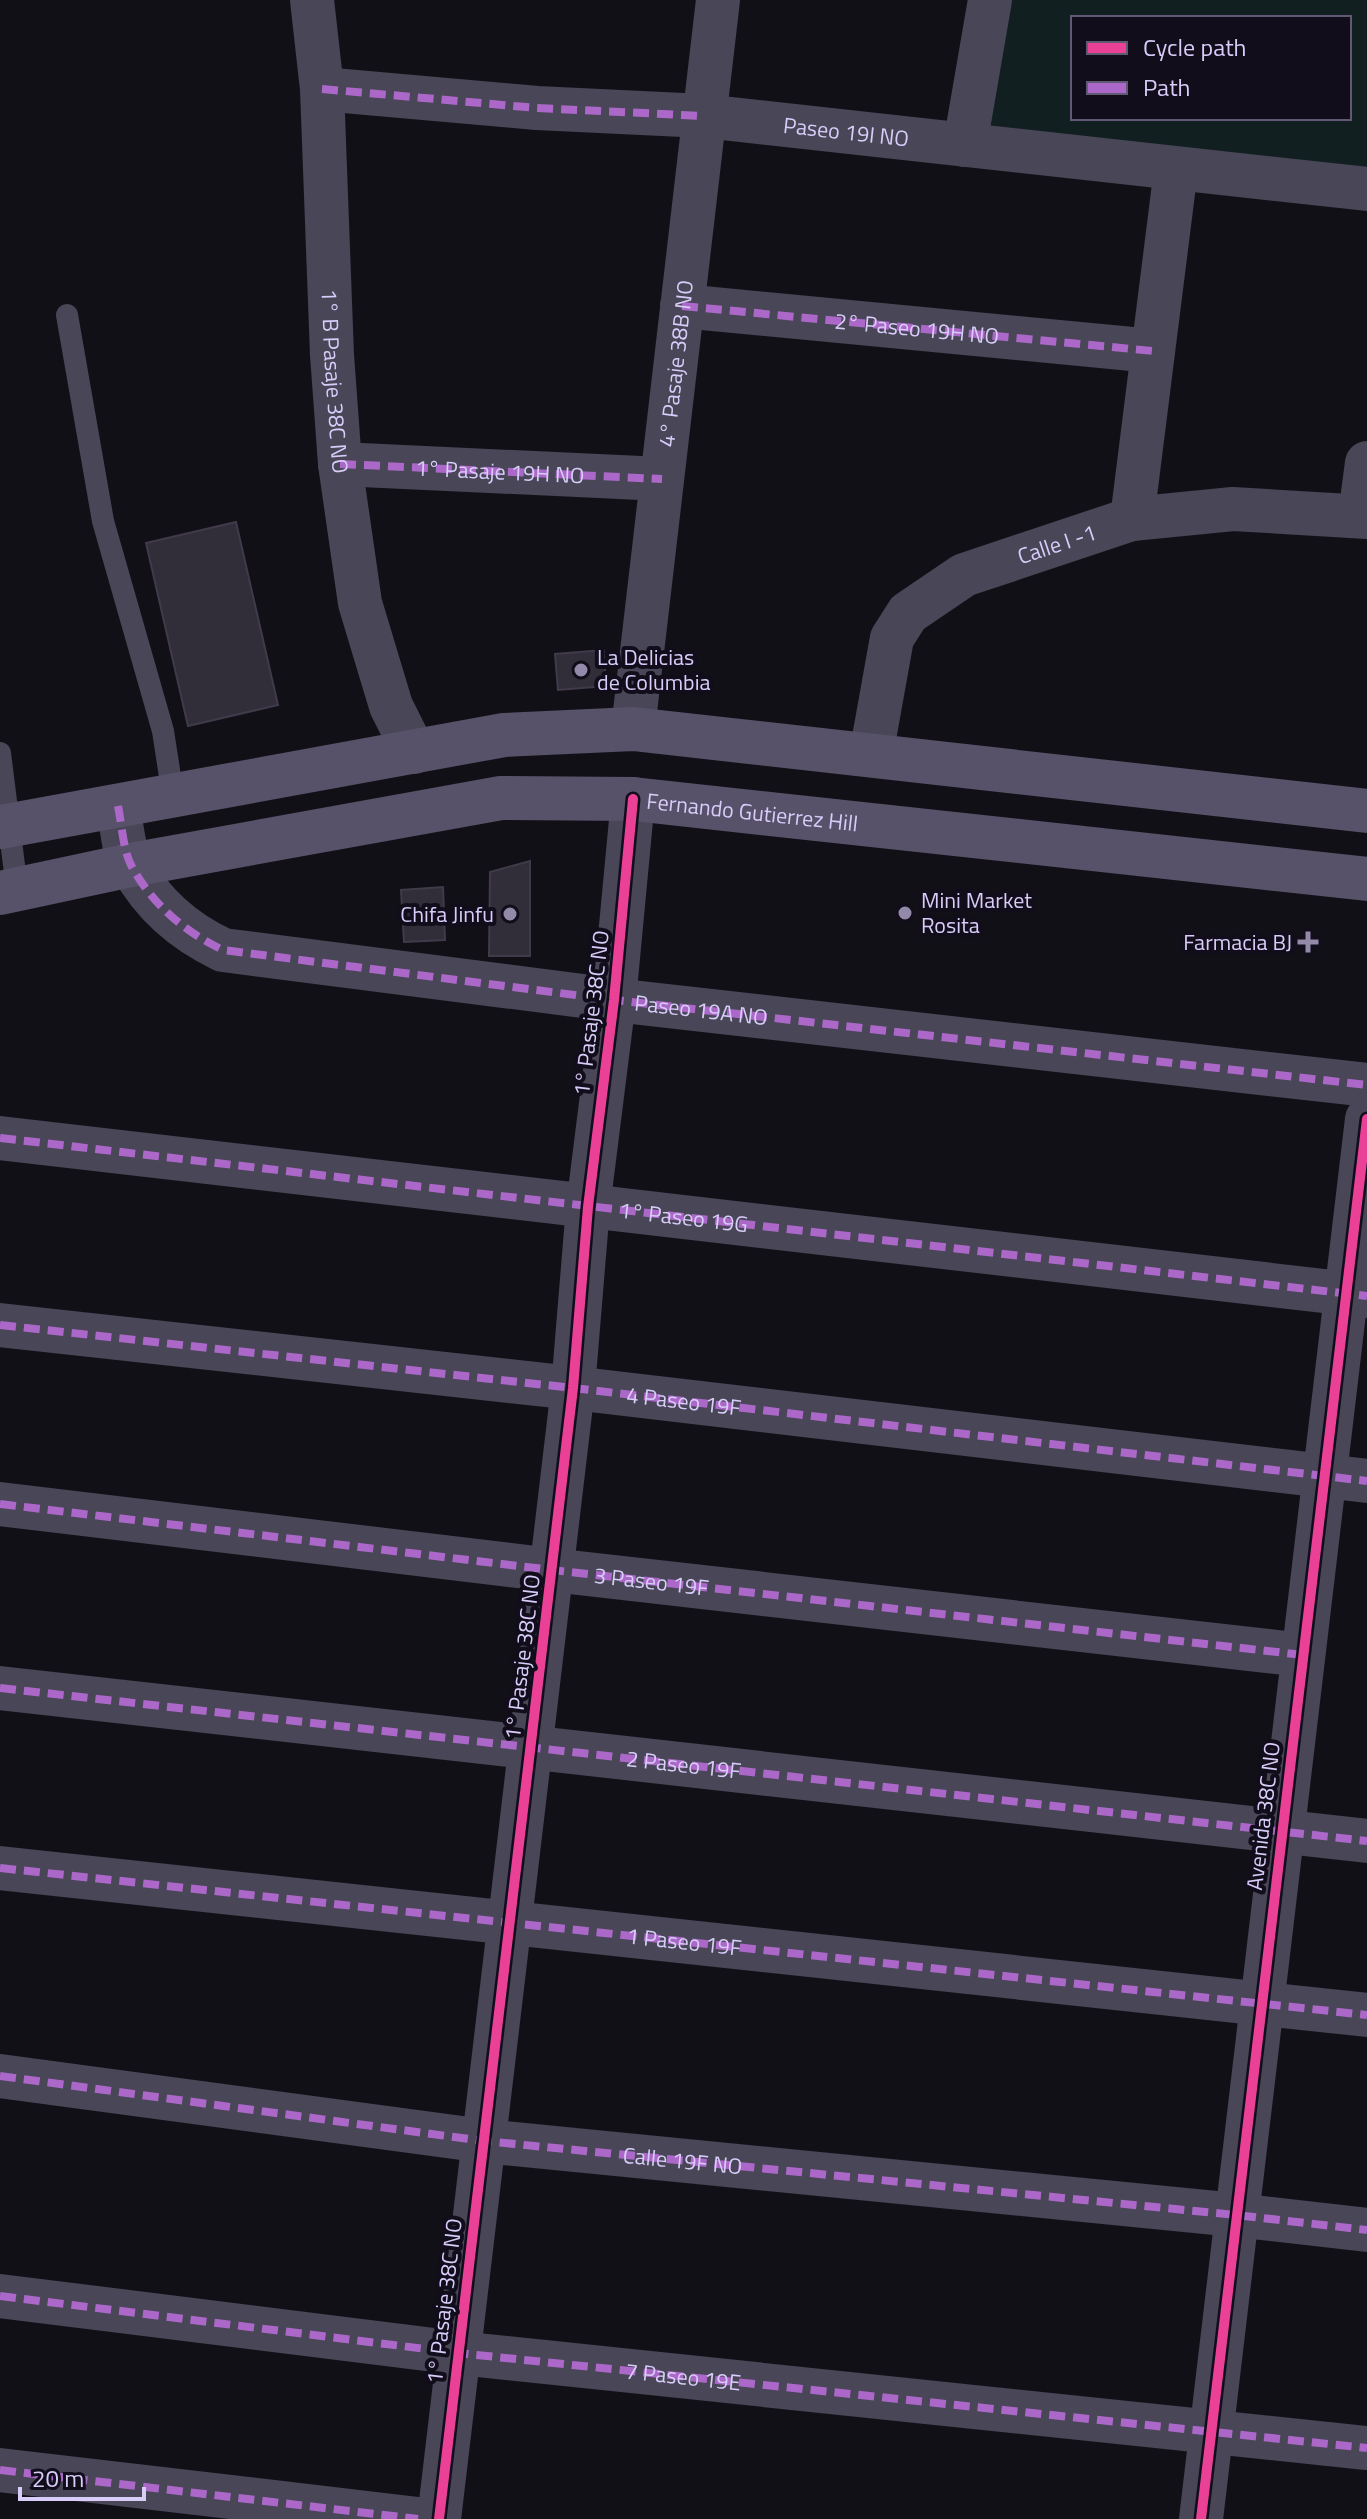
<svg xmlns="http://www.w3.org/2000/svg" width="1367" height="2519" viewBox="0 0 1367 2519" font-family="'Titillium Web',sans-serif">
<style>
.green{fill:#111f21;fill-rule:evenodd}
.building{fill:#312e39;stroke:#403a4a;stroke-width:2}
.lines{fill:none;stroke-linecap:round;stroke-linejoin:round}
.lane{stroke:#484657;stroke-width:22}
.street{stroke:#484657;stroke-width:44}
.secondary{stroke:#575269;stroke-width:44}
.quiet{stroke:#ac68c9;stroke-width:8;stroke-dasharray:16 8;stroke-linecap:butt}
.cycleway-casing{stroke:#110d1a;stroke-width:15}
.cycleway{stroke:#ea4096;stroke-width:10}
.poi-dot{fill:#938aaa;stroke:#110d1a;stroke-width:3}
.labels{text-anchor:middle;stroke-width:8;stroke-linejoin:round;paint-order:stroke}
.street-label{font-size:22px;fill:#d8ccf9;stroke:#110d1a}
.poi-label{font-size:22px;fill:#d8ccf9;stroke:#110d1a;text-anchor:start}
</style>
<rect width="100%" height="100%" fill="#121017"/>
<path class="green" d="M997,0H1367V170L979,130ZM1073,18H1349V118H1073Z"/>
<g class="building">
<polygon points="236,522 278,705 188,726 146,543"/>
<polygon points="604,650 606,686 558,690 555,654"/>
<polygon points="530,861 530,956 489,956 490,872"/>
<polygon points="443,887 445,940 404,942 401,890"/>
</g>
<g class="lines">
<g class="lane">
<polyline points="67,315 103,521 163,731 173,796"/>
<polyline points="0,753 17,889"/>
</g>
<g class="street">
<path id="s1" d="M312,0L322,89L332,355L340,464L360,603L391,706L414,752"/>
<path id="s2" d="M322,89L537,108L704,116L1367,189"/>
<polyline points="965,145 990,0"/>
<path id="s3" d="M682,306L1153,351"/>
<path id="s4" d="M340,464L662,479"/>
<polyline points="1360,516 1367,463"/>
<polyline points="1132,519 1176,169"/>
<path id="s5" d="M633,729L718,0"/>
<path id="s6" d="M871,755L892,638L908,613L964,575L1132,519L1233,509L1367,517"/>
<path d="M118,806C122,825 123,851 132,867C153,905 185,932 223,950L614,1000L1367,1085"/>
<polyline points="0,1138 1367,1296"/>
<polyline points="0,1325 573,1388 1367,1481"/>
<polyline points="0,1504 552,1570 1303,1655"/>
<polyline points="0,1688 1367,1841"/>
<polyline points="0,1868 1367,2015"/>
<polyline points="0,2076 484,2141 1236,2215 1367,2230"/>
<polyline points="0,2296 458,2353 1367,2448"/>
<polyline points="0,2470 418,2519"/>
<polyline points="439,2519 573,1388 588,1207 614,1000 633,799"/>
<polyline points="1201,2519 1367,1119"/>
</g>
<g class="secondary">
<polyline points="0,827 504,735 633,729 1367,811"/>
<path id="s7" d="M0,893L131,865L501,798L633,799L1367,879"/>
</g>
<g class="quiet">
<polyline points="322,89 537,108 704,116"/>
<polyline points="682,306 1153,351"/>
<polyline points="340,464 662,479"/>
<path id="s8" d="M118,806C122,825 123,851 132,867C153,905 185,932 223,950L614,1000L1367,1085"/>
<path id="s9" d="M0,1138L1367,1296"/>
<path id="s10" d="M0,1325L573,1388L1367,1481"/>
<path id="s11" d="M0,1504L552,1570L1303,1655"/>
<path id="s12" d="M0,1688L1367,1841"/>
<path id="s13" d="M0,1868L1367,2015"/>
<path id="s14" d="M0,2076L484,2141L1236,2215L1367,2230"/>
<path id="s15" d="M0,2296L458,2353L1367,2448"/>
<polyline points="0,2470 418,2519"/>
</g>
<defs>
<g id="cycleway">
<polyline points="439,2519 573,1388 588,1207 614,1000 633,799"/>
<polyline points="1201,2519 1367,1119"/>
</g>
</defs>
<use href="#cycleway" class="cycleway-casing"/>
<use href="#cycleway" class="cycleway"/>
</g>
<g class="poi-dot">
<circle cx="581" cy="670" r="8"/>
<circle cx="905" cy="913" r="8"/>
<circle cx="510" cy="914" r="8"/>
<path d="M1304 930h8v8h8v8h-8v8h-8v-8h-8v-8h8z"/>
</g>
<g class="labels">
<g class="street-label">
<text dy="8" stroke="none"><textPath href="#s2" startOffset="526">Paseo 19I NO</textPath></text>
<text dy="8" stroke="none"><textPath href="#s3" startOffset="236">2° Paseo 19H NO</textPath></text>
<text dy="8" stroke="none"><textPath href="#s5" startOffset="368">4° Pasaje 38B NO</textPath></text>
<text dy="8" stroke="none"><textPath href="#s1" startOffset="382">1° B Pasaje 38C NO</textPath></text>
<text dy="8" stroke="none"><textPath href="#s4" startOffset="160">1° Pasaje 19H NO</textPath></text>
<text dy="8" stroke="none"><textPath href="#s6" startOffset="314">Calle I -1</textPath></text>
<text dy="8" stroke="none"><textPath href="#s7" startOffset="762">Fernando Gutierrez Hill</textPath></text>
<text dy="8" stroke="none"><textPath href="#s8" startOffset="670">Paseo 19A NO</textPath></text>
<text transform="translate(591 1013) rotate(-83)" y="8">1° Pasaje 38C NO</text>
<text dy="8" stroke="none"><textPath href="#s9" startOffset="688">1° Paseo 19G</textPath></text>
<text dy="8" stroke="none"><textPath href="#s10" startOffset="688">4 Paseo 19F</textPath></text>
<text dy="8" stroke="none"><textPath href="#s11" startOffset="656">3 Paseo 19F</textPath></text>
<text transform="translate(522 1657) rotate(-83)" y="8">1° Pasaje 38C NO</text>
<text dy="8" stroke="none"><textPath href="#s12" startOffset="688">2 Paseo 19F</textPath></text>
<text transform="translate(1263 1816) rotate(-83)" y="8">Avenida 38C NO</text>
<text dy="8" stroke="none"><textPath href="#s13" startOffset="688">1 Paseo 19F</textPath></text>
<text dy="8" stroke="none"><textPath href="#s14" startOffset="688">Calle 19F NO</textPath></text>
<text transform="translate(444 2301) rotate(-83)" y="8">1° Pasaje 38C NO</text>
<text dy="8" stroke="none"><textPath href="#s15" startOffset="688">7 Paseo 19E</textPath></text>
</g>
<g class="poi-label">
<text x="597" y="665">La Delicias<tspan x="597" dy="25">de Columbia</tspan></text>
<text x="921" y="908">Mini Market<tspan x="921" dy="25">Rosita</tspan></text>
<text x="494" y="922" text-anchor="end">Chifa Jinfu</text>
<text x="1292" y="950" text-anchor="end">Farmacia BJ</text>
</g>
</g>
<rect x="1071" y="16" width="280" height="104" fill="#110d1a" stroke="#615973" stroke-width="2"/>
<rect x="1087" y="42" width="40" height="12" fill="#ea4096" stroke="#615973" stroke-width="2"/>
<text x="1143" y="56" font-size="24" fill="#d8ccf9">Cycle path</text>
<rect x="1087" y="82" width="40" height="12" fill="#ac68c9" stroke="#615973" stroke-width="2"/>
<text x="1143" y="96" font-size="24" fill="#d8ccf9">Path</text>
<path d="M20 2487v12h124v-12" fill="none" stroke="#d8ccf9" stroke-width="4"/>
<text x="32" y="2487" font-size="24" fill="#d8ccf9" stroke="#110d1a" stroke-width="6" paint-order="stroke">20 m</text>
</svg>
